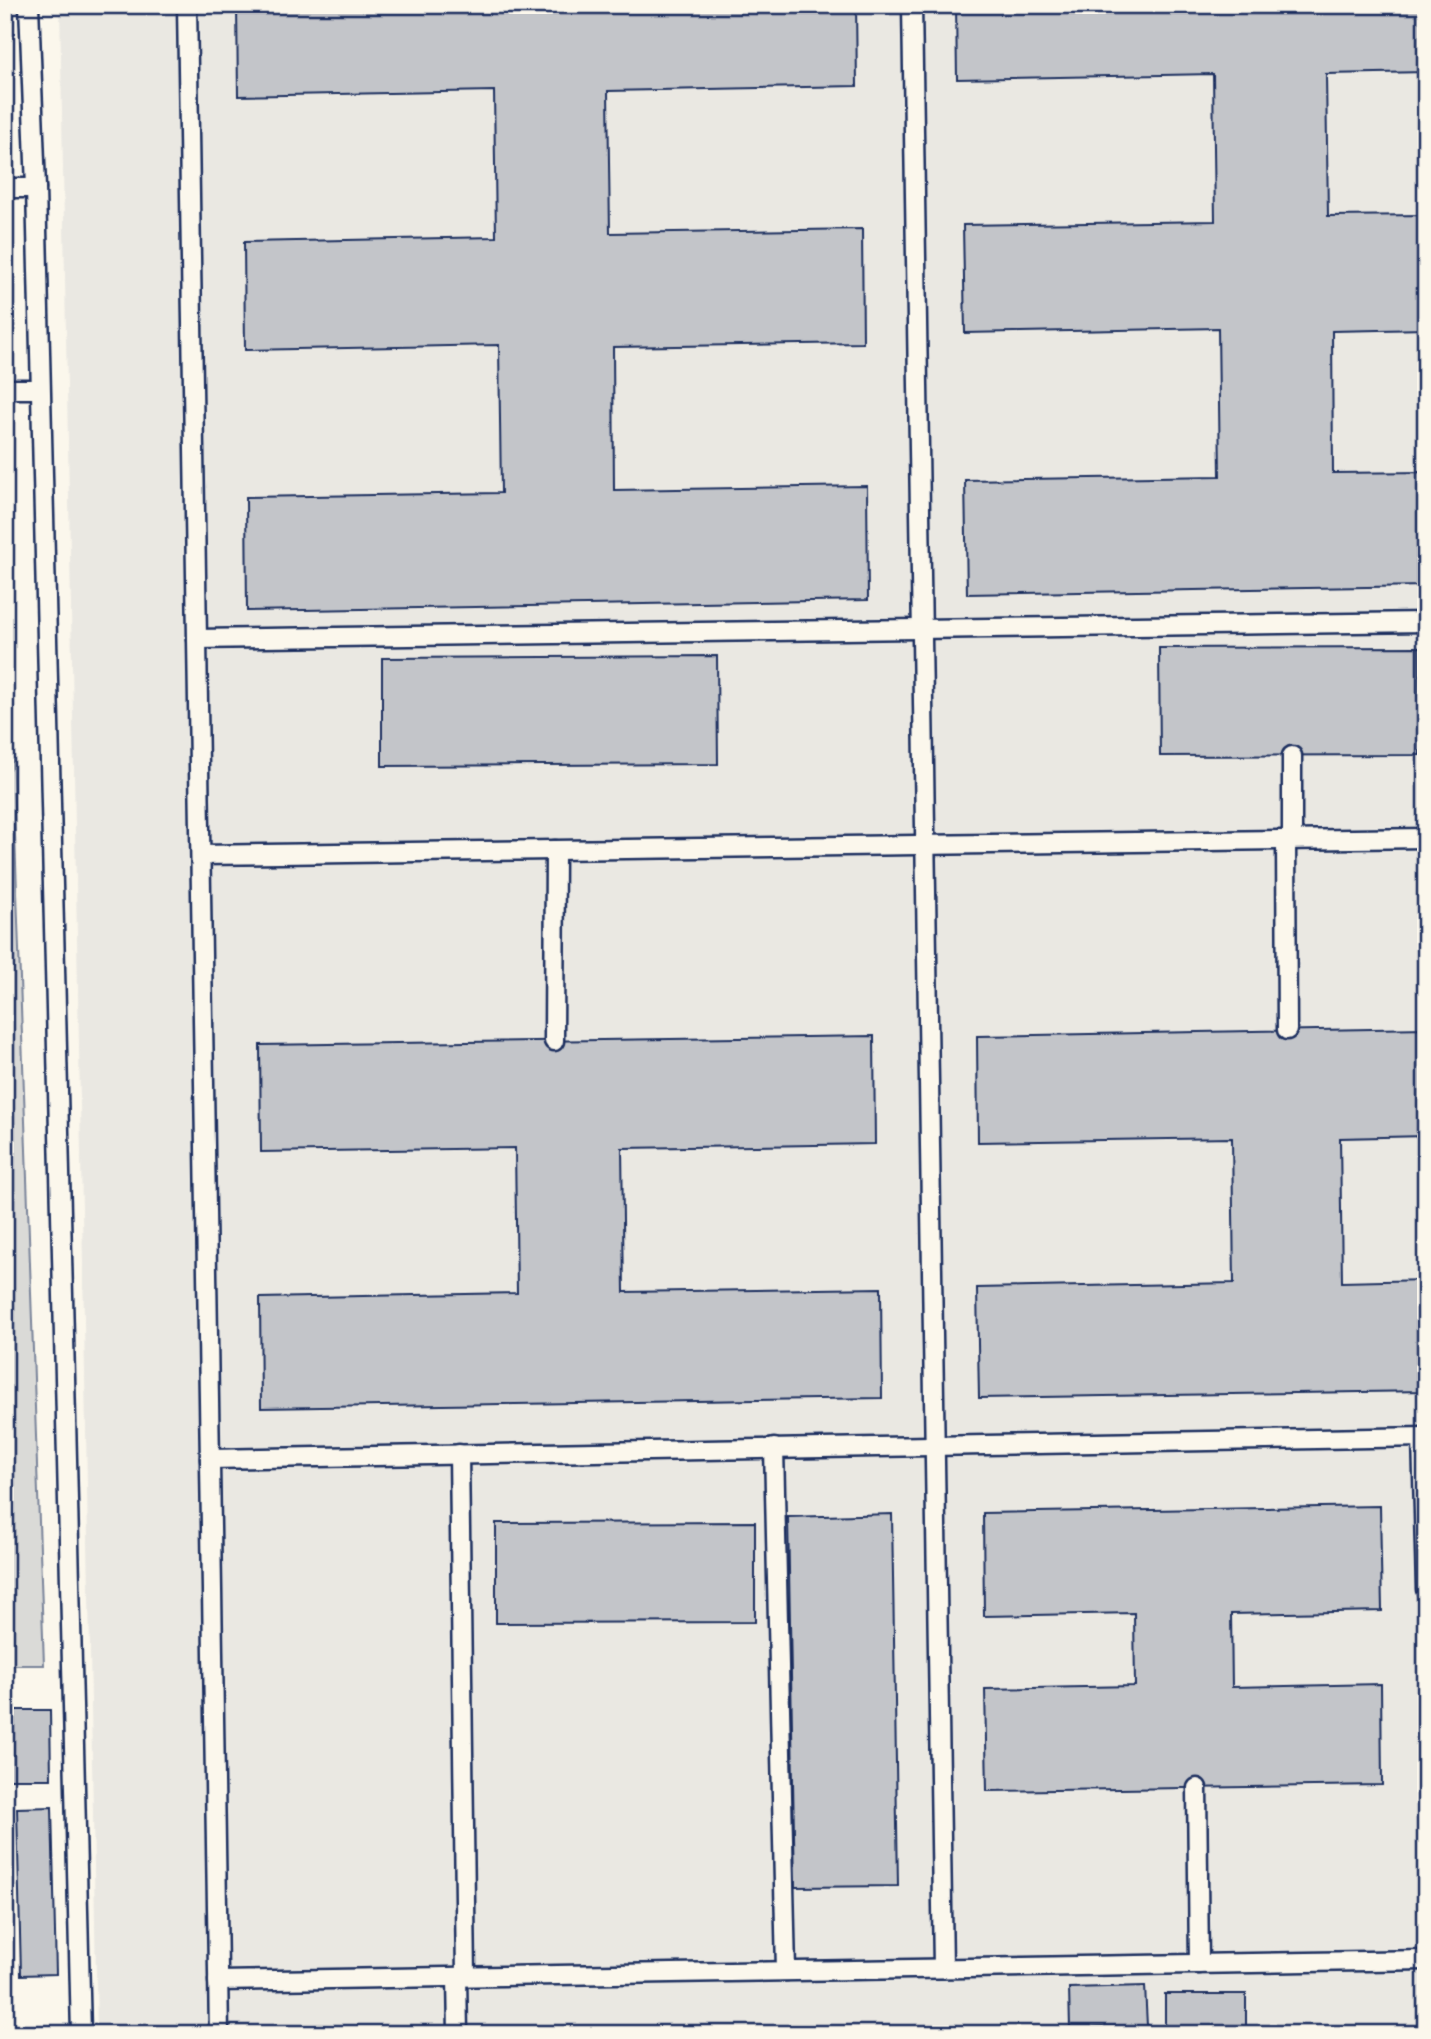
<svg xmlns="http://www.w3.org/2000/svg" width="1431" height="2039" viewBox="0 0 1431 2039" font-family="Mali,sans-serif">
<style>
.built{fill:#eae8e2}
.green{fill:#dadad7;stroke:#7a849a;stroke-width:2}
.building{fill:#c3c5c9;stroke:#1b2f5e;stroke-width:2}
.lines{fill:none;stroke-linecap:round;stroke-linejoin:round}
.service-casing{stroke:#1b2f5e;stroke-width:23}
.service{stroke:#fbf7ec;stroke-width:18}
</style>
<rect width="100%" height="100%" fill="#fbf7ec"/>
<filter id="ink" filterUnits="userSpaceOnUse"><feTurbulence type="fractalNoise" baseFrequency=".0143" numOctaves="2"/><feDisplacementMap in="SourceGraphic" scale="14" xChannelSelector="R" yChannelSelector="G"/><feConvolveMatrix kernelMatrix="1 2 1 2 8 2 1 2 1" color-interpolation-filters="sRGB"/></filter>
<g filter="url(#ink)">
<polygon class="built" points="60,5 1426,5 1426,2034 97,2034"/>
<polygon class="green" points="5,549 44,1665 5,1665"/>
<g class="building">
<polygon points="237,5 856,5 857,86 608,91 610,233 862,229 863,343 613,347 614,490 867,486 868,600 247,611 246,497 501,493 499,345 245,350 244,242 496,237 494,91 238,96"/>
<polygon points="956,5 1426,5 1426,72 1326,74 1328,216 1426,215 1426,329 1332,331 1333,473 1426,472 1426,586 967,594 965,480 1220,476 1218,328 965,333 963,225 1215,221 1213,74 957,79"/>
<polygon points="1419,647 1420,755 1160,756 1159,648"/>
<polygon points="717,656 718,764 382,766 382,658"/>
<polygon points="1426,1028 1426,1136 1340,1138 1342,1282 1426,1280 1426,1391 979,1398 977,1288 1234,1283 1232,1138 978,1142 977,1036"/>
<polygon points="874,1036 875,1144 622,1148 624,1292 881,1288 882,1398 261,1408 260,1298 517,1293 515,1148 261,1152 260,1045"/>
<polygon points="1380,1506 1382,1611 1231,1614 1232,1687 1381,1684 1382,1785 987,1791 985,1689 1135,1686 1134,1613 984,1616 983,1513"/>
<polygon points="892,1514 898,1886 795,1887 788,1517"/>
<polygon points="755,1522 755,1622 496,1623 496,1523"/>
<polygon points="5,1710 50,1710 51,1779 5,1779"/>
<polygon points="52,1807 56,1974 21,1975 17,1808"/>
<polygon points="1145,1986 1147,2026 1070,2028 1069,1988"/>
<rect x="1165" y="1994" width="81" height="40"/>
</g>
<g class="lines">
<defs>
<g id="service">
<polyline points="29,5 36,188"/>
<polyline points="187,5 219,2034"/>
<polyline points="912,5 943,1968"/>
<polyline points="5,188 36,188 81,2034"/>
<polyline points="5,389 40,389"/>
<polyline points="197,639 1426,622"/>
<polyline points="1292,756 1292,840"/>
<polyline points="1286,840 1287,1030"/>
<polyline points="201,855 1426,838"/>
<polyline points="554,1041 555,850"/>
<polyline points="1422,1437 1426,1589"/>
<polyline points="774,1448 786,1971"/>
<polyline points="459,1454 466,1976"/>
<polyline points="210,1459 1426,1437"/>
<polyline points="1197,1788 1199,1964"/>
<polyline points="457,1977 458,2034"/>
<polyline points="218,1981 1426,1960"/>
</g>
</defs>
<use href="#service" class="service-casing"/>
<use href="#service" class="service"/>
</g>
</g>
<rect width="1431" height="2039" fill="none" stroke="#fbf7ec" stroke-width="28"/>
<rect x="14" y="14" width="1403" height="2011" fill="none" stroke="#1b2f5e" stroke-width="2.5" filter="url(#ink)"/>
</svg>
